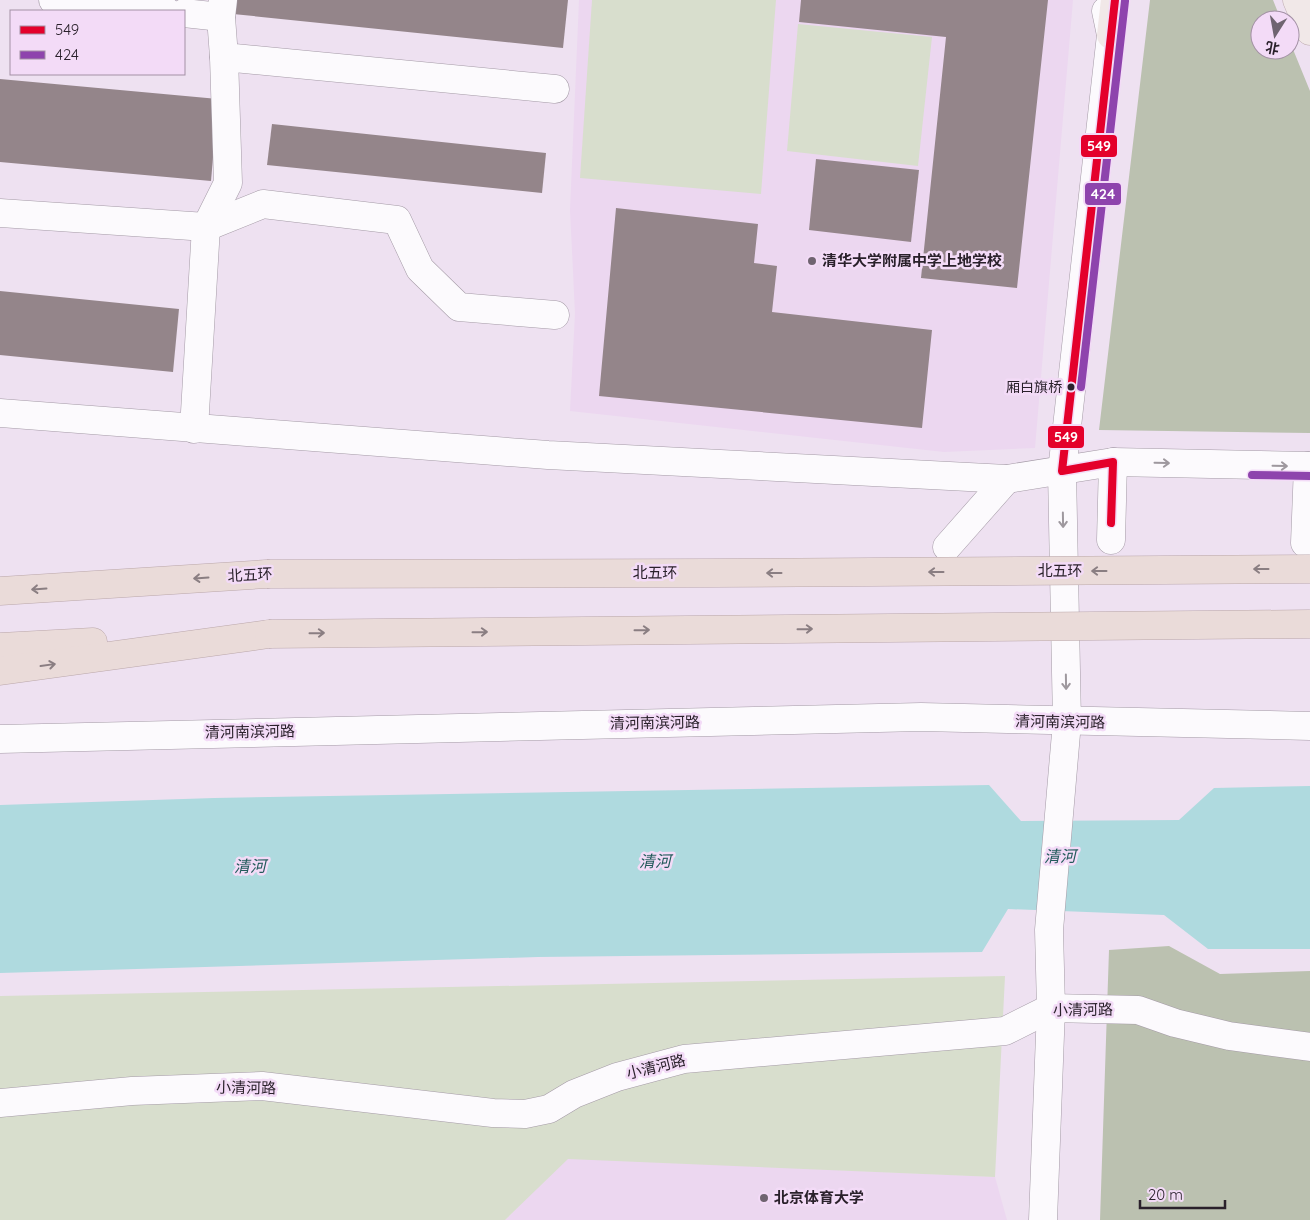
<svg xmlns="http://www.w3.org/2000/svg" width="1310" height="1220" viewBox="0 0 1310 1220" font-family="Quicksand,'Noto Sans SC',sans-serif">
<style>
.built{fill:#ecd7f0}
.green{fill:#d8decd}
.forest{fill:#bbc1b0}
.water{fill:#afdadf}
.building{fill:#94858a}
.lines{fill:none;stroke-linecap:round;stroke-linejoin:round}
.minor-casing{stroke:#a49aa6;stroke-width:29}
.major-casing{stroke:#baa7aa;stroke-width:29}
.highway-casing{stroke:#baa7aa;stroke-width:29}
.minor{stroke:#fcfafd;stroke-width:28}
.major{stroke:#f1e8e8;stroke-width:28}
.highway{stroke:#eadbd9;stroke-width:28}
.highway-bridge-casing{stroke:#baa7aa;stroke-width:29;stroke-linecap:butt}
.highway-bridge{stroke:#eadbd9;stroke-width:28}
.bus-1-casing{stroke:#f3dbf7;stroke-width:11}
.bus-2-casing{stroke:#f3dbf7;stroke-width:11}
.bus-1{stroke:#e4002b;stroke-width:8}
.bus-2{stroke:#8e44ad;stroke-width:8}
.oneway{stroke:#9e989e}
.oneway2{stroke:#8a7e82}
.poi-dot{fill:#6f6470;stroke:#f3dbf7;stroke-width:2}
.bus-dot{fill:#2a212b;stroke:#f3dbf7;stroke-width:2}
.labels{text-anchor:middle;stroke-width:5;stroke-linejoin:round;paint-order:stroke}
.bus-label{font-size:14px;fill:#2a212b;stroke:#f3dbf7;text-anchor:end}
.poi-label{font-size:15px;font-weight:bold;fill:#2a212b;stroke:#f3dbf7;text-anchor:start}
.street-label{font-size:15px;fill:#2a212b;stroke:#f3dbf7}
.water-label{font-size:16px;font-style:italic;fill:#215a5a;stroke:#f3dbf7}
.line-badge{stroke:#f3dbf7;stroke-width:2}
.badge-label{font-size:14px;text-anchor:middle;font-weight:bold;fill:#fff}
</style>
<rect width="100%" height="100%" fill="#eee1f1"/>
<g class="built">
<polygon points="579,0 1073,0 1035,448 944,452 570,411 575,313 570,210"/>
<polygon points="567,1158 995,1177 1007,1220 505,1220"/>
</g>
<g class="green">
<polygon points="592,0 776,0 761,194 580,178"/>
<polygon points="798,24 932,37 918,166 787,151"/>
<polygon points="1005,976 995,1177 568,1159 505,1220 0,1220 0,996"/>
</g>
<g class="forest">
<polygon points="1150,0 1273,0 1281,20 1260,20 1260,50 1290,50 1290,42 1310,91 1310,433 1099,430"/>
<polygon points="1169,946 1220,974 1310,971 1310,1220 1100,1220 1109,950"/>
</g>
<polygon class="water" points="989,785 1021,821 1179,820 1214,788 1310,786 1310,949 1208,949 1164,915 1008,909 982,952 538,957 0,973 0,805 214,798"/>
<g class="building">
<polygon points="234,0 568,0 563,48 233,14"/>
<polygon points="801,0 1048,0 1017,288 921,278 946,37 799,22"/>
<polygon points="0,79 218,99 211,181 0,162"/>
<polygon points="272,124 546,153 542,193 267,165"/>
<polygon points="816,159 919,170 911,242 809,230"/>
<polygon points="616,208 758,224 754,263 777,266 772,312 932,330 922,428 599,396"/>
<polygon points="0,291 179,309 173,372 0,355"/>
</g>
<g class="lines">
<defs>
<g id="minor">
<polyline points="53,0 166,11"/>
<polyline points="223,0 221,17 224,57 555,89"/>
<polyline points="184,13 221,17"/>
<polyline points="0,213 206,227 263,204 397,220 420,269 459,307 555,315"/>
<polyline points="0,413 548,455 1007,479 1113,462 1310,466"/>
<polyline points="194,429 206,227 228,183 224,57"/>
<polyline points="1111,540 1113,462"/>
<polyline points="1305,543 1308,466"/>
<polyline points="947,547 1007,479"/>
<polyline points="0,739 921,717 1310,726"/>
<polyline points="0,1103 132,1091 262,1086 493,1113 525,1114 549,1109 574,1094 617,1077 684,1059 1005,1031 1051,1008 1138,1010 1175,1023 1229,1036 1310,1047"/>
<polyline points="1043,1220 1051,1008 1049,930 1067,722 1062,471 1111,35 1106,11"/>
</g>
<g id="major">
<polyline points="1297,0 1310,31"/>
<polyline points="1111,35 1115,0"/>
</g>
<g id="highway">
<polyline points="0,591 267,574"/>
<polyline points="0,647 93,642"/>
<polyline points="0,671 269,634"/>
</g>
</defs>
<use href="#minor" class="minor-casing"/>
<use href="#major" class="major-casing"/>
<use href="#highway" class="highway-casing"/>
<use href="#minor" class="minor"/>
<use href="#major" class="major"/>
<use href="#highway" class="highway"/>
<defs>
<g id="highway-bridge">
<polyline points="267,574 713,573 1310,569"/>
<polyline points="269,634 1310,624"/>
</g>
</defs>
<use href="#highway-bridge" class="highway-bridge-casing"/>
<use href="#highway-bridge" class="highway-bridge"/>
<defs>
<polyline id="bus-1" points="1111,523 1113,462 1062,471 1115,0"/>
<g id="bus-2">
<polyline points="1081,387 1125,1"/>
<polyline points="1252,475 1310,476"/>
</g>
</defs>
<use href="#bus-1" class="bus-1-casing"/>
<use href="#bus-2" class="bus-2-casing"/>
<use href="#bus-1" class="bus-1"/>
<use href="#bus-2" class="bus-2"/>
</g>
<defs><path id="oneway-shaft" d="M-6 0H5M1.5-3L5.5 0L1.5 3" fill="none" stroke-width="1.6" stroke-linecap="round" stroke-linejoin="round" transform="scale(1.25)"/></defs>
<g class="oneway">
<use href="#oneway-shaft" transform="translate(1162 463) rotate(1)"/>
<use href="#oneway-shaft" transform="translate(1280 466) rotate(1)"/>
<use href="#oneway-shaft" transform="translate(1063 520) rotate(89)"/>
<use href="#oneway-shaft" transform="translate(1066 682) rotate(89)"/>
</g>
<g class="oneway2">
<use href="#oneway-shaft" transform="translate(1261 569) rotate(180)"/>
<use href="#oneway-shaft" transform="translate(1099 571) rotate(180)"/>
<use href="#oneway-shaft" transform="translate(936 572) rotate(180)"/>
<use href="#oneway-shaft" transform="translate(774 573) rotate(180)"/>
<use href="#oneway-shaft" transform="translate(201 578) rotate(176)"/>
<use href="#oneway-shaft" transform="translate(39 589) rotate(176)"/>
<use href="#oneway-shaft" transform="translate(805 629) rotate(-1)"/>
<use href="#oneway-shaft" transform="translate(642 630) rotate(-1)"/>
<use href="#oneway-shaft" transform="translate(480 632) rotate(-1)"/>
<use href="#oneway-shaft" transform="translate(317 633) rotate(-1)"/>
<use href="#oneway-shaft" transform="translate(48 665) rotate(-8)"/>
</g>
<g class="poi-dot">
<circle cx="812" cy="261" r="5"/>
<circle cx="764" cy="1198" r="5"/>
</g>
<circle class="bus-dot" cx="1071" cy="387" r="4.5"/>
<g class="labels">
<g class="bus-label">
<text x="1062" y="392">厢白旗桥</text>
</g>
<g class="poi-label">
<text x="822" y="266">清华大学附属中学上地学校</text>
<text x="774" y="1203">北京体育大学</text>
</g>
<g class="street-label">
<text x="1060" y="576">北五环</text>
<text x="655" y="578">北五环</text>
<text transform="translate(250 575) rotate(-3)" y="5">北五环</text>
<text transform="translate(1060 722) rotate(1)" y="5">清河南滨河路</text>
<text transform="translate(655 723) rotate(-1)" y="5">清河南滨河路</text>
<text transform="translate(250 732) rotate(-1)" y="5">清河南滨河路</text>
<text transform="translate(1083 1010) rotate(-1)" y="5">小清河路</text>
<text transform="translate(656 1067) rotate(-14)" y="5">小清河路</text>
<text transform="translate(246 1088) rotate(1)" y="5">小清河路</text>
</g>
<g class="water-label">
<text transform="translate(1060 856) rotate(-1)" y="6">清河</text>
<text transform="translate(655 861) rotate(-1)" y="6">清河</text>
<text transform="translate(250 866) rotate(-1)" y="6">清河</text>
</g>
</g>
<g class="line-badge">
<rect x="1080" y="134" width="38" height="24" rx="5" fill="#e4002b"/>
<rect x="1084" y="182" width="38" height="24" rx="5" fill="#8e44ad"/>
<rect x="1047" y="425" width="38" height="24" rx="5" fill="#e4002b"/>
</g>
<g class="badge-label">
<text x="1099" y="151">549</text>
<text x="1103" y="199">424</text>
<text x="1066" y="442">549</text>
</g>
<rect x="10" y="10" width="175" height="65" fill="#f3dbf7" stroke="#a391a5"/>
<rect x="20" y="26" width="25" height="8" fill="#e4002b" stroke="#a391a5"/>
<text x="55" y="35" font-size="15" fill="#2a212b">549</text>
<rect x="20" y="51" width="25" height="8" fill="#8e44ad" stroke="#a391a5"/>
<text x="55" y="60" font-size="15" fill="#2a212b">424</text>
<g transform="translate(1275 35) rotate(191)"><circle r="24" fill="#f3dbf7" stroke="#a391a5"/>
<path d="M0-4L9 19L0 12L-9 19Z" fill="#6f6470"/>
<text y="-8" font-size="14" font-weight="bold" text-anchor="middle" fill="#2a212b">北</text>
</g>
<path d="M1140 1200v8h85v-8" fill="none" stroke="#2a212b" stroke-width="2.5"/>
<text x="1148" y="1200" font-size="15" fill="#2a212b" stroke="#f3dbf7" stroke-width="4" paint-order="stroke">20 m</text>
</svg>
